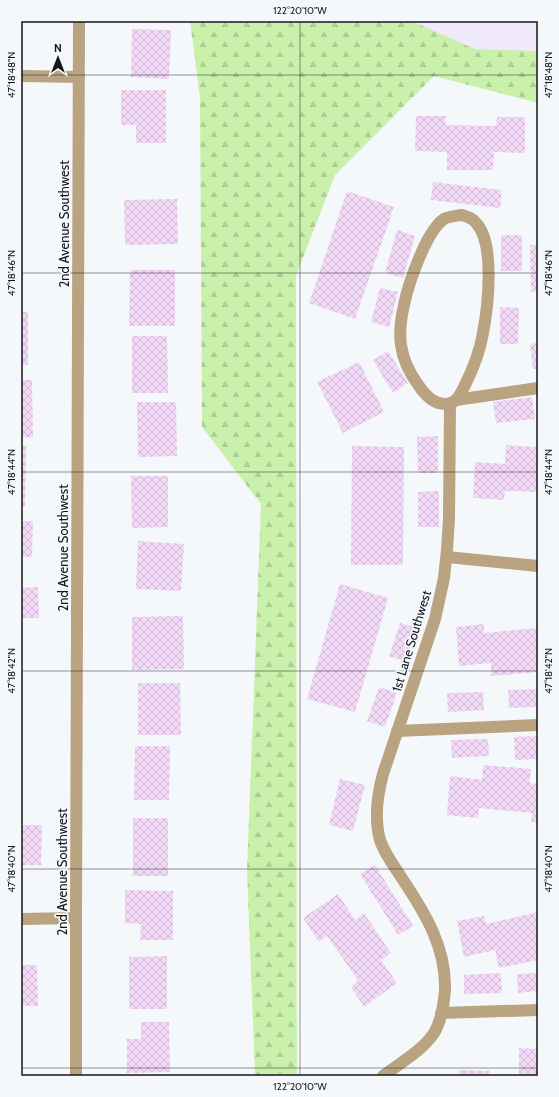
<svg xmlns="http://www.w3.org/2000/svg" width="559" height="1097" viewBox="0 0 559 1097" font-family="Cabin,sans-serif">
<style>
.commercial{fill:#f0eafc}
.forest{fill:url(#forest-firs)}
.building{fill:url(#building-cross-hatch)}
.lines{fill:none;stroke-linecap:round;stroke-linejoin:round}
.street{stroke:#b9a381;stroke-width:12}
.ticks{fill:none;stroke:#151617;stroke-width:1;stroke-opacity:0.45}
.labels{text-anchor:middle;stroke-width:3.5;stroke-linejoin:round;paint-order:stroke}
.street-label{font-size:13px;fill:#151617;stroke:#f5f8fa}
.neatline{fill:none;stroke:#151617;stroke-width:1.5}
.ticks-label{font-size:10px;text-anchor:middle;fill:#151617}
</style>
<defs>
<pattern id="forest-firs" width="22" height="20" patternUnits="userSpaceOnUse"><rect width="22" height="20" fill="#caf1ab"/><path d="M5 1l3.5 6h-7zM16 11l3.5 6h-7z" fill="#adce92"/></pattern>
<pattern id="building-cross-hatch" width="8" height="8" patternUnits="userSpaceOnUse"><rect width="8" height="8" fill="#f2d9f7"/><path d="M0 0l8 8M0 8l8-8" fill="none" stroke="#cfbad3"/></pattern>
</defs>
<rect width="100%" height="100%" fill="#f5f8fa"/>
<polygon class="commercial" points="375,21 538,21 538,54 376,55"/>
<polygon class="forest" points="190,21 411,21 475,49 538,51 538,103 434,76 335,175 296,276 297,1076 255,1076 247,870 261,504 202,427 200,98"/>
<g class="building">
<polygon points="132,29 171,30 169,79 131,77"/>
<polygon points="121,90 166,90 166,143 136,143 136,125 121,125"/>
<polygon points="416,116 446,116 445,125 496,126 497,117 525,117 525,153 494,152 493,170 447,170 447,152 415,151"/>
<rect x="21" y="177" width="2" height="55"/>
<polygon points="433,182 502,190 500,208 431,200"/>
<polygon points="347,191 394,207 355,319 309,303"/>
<polygon points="177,199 178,244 125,245 124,200"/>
<polygon points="397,230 415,236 403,278 385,273"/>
<rect x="501" y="235" width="21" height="36"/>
<rect x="21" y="241" width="2" height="62"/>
<polygon points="530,245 538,245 538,291 531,292"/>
<polygon points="130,270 175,270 175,326 129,326"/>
<polygon points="380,288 398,292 389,327 371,322"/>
<polygon points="500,307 519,308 518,344 500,344"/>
<rect x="21" y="312" width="7" height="53"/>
<polygon points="132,336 167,336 168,393 132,393"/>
<polygon points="538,343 538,369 533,369 530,344"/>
<polygon points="388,351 408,383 393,393 373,360"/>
<polygon points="359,362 384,412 343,433 317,382"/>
<polygon points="21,380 32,380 33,437 21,438"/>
<polygon points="532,397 535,419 496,423 493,402"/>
<polygon points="137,402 176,402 177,456 138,457"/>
<polygon points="438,436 438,473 418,473 417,437"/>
<polygon points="506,445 538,447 538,492 505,491 504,500 473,498 475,462 505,464"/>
<polygon points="21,446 26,446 25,507 21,507"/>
<polygon points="352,446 404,447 403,565 351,565"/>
<polygon points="131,476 168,476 168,527 132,528"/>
<polygon points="439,491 439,527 418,527 418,492"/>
<polygon points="21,521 33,521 32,557 21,557"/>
<polygon points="138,541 184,544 181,591 136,589"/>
<polygon points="340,584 388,598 355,712 307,699"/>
<polygon points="38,587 39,618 21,618 21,588"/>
<polygon points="183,616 184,669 132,670 132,617"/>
<polygon points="400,623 418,628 406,662 389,656"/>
<polygon points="484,624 484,633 538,628 538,672 491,676 491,663 459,666 456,627"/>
<polygon points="138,683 180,683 181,735 138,735"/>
<polygon points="379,687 397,693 385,727 367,721"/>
<polygon points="538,689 538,707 509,708 508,690"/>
<polygon points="483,692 484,710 448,712 447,693"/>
<polygon points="538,736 538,759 515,760 514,737"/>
<polygon points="488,739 489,756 452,758 451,740"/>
<polygon points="135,746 170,746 169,800 134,800"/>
<polygon points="483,765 531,769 530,783 538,784 538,822 531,822 532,813 479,808 478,818 447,815 450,776 482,780"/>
<polygon points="340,779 365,785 353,831 329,825"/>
<rect x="133" y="818" width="35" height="58"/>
<polygon points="21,825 42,825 41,865 21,865"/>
<polygon points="375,865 413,926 398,935 360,874"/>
<polygon points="125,890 173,891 173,940 140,940 141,924 125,923"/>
<polygon points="338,894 355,920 364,913 391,953 381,960 397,983 364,1007 351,987 358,980 327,936 319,942 303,918"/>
<polygon points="538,912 538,960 499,968 495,950 464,957 457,921 484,916 486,924"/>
<polygon points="167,956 167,1009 129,1009 129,957"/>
<polygon points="21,965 37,965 38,1006 21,1006"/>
<polygon points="501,973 502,993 464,994 464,975"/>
<polygon points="538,973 538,991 518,993 517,974"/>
<polygon points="141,1022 169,1022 170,1072 127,1073 127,1039 141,1039"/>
<polygon points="519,1048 538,1049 538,1076 519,1076"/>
<polygon points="458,1070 489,1071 488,1076 458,1076"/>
</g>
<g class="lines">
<g class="street">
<polyline points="21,76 79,77"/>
<path d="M462,215C468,217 473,218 477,224C495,245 488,307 483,333C480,351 473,369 465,385C461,393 456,405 445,404C434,404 425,395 419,386C410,374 403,360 401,345C399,332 401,318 404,305C408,285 426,231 444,219C449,216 456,216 462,215Z"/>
<polyline points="456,400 538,388"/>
<polyline points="447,557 538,566"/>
<polyline points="397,731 538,725"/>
<polyline points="21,919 76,918"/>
<polyline points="441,1013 538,1010"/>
<polyline points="76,1076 76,918 79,21"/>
<path d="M383,1076C400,1063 422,1051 434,1033C442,1020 444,1003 445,989C446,947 425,913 403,880C395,867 385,855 380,840C374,818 377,796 383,774L435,619L444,578L447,550L449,519L450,404"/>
</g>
</g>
<path class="ticks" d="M300,21V1076M21,75H538M21,273H538M21,472H538M21,671H538M21,869H538M21,1068H538"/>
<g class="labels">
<g class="street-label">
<text transform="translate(64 224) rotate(-90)" y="5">2nd Avenue Southwest</text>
<text transform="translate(63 548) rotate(-90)" y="5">2nd Avenue Southwest</text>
<text transform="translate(411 641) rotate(-73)" y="5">1st Lane Southwest</text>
<text transform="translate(62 872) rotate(-90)" y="5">2nd Avenue Southwest</text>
</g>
</g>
<rect width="559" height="1097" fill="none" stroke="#f5f8fa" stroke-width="44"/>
<g transform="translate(58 58)" stroke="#f5f8fa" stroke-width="3" paint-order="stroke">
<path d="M0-3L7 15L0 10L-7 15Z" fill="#151617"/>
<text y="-6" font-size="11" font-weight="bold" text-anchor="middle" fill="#151617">N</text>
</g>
<rect x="22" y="22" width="515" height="1053" class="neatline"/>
<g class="ticks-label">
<text x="300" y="14">122°20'10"W</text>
<text transform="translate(11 75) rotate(-90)" y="4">47°18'48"N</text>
<text transform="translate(548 75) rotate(-90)" y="4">47°18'48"N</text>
<text transform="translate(11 273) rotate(-90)" y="4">47°18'46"N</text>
<text transform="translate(548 273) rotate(-90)" y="4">47°18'46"N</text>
<text transform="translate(11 472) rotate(-90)" y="4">47°18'44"N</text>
<text transform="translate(548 472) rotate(-90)" y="4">47°18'44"N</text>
<text transform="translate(11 671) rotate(-90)" y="4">47°18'42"N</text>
<text transform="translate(548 671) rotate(-90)" y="4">47°18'42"N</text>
<text transform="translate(11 869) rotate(-90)" y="4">47°18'40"N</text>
<text transform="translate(548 869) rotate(-90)" y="4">47°18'40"N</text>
<text x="300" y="1090">122°20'10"W</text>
</g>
</svg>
